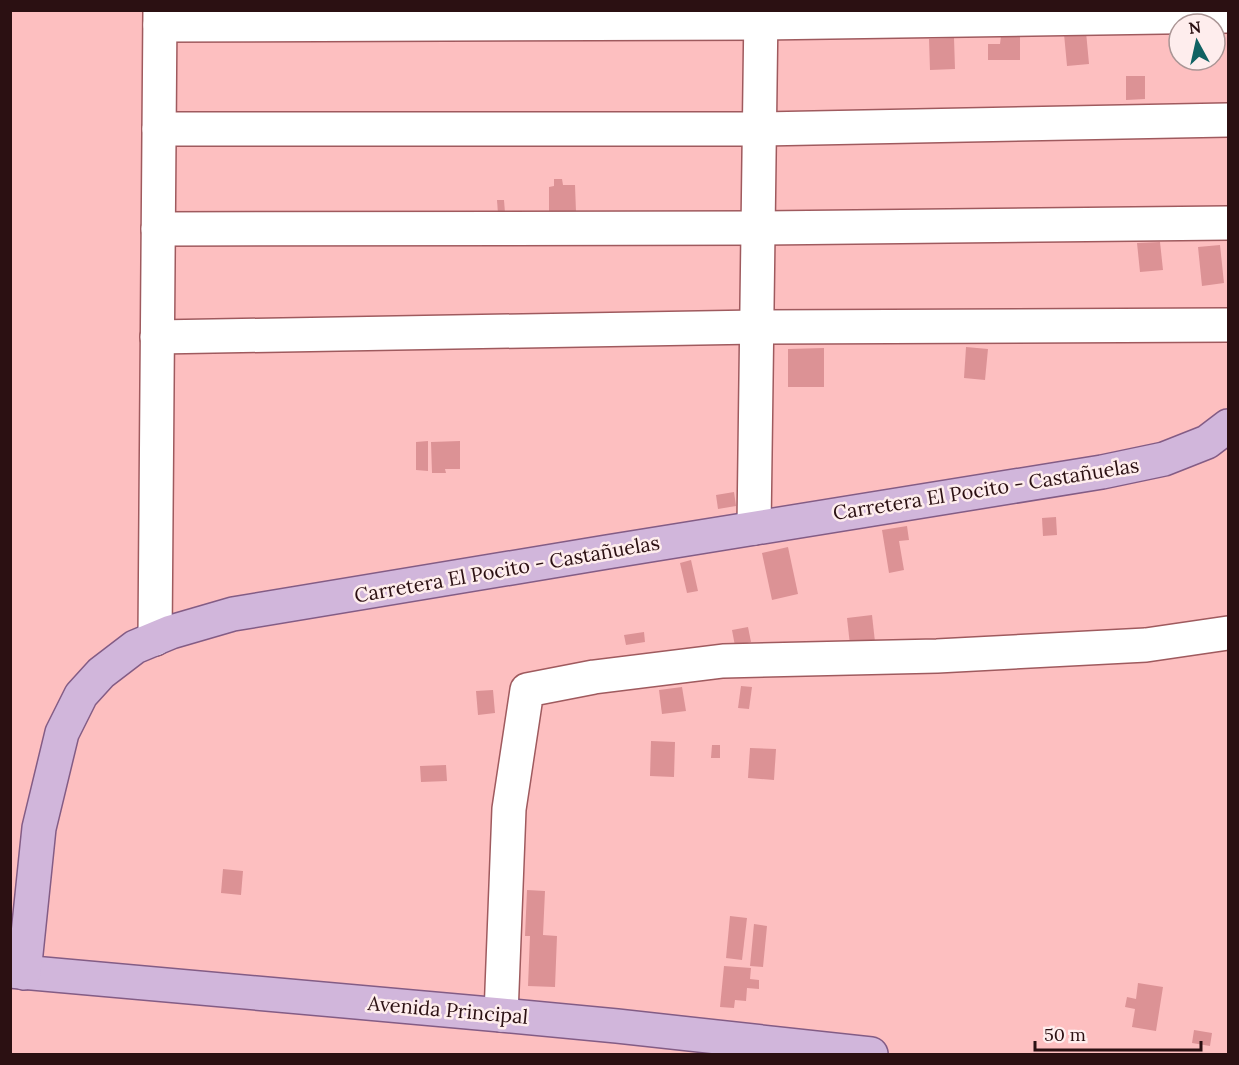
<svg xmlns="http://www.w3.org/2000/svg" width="1239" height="1065" viewBox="0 0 1239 1065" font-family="Lora,serif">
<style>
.building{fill:#dc9295}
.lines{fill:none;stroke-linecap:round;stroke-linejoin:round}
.minor-casing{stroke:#9f5a5e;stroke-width:36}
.major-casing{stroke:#835c85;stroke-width:36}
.minor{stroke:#fff;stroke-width:33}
.major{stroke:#d1b6db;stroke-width:33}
.labels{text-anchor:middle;stroke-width:5;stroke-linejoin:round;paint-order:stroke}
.street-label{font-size:20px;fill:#2b1012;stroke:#feeded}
</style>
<rect width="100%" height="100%" fill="#fdbfc0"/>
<g class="building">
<polygon points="1086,32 1089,64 1067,66 1064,34"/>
<polygon points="1001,36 1020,36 1020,60 988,60 988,44 1000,44"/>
<polygon points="954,38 955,69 930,70 929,39"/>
<polygon points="1126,76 1145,76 1145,99 1126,100"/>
<polygon points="554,179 562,179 563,185 575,185 576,212 549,212 549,187 554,186"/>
<polygon points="497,200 504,200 505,213 498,214"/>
<polygon points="1160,242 1163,270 1140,272 1137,243"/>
<polygon points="1220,245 1224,283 1202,286 1198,247"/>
<polygon points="966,347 988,349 985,380 964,378"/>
<polygon points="824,348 824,387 788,387 788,349"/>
<polygon points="428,441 428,471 416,470 416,442"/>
<polygon points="460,441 460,469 445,469 446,473 432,473 431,442"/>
<polygon points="734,492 736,506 718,509 716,495"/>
<polygon points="1056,517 1057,535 1043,536 1042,518"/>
<polygon points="907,526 909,540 899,541 904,570 889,573 882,530"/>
<polygon points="788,547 798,594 772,600 762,553"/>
<polygon points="691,560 698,591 687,593 680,563"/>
<polygon points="872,615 875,642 850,645 847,618"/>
<polygon points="748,627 751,642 735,646 732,630"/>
<polygon points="644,632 645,642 626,645 624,635"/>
<polygon points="741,686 752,687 749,709 738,708"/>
<polygon points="682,687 686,711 662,714 659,690"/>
<polygon points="493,690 495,713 478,715 476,691"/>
<polygon points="651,741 675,742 674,777 650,776"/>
<polygon points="712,745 720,745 720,758 711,758"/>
<polygon points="750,748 776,749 774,780 748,778"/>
<polygon points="446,765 447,781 421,782 420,766"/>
<polygon points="223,869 243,871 241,895 221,893"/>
<polygon points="527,890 545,891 543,935 557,936 555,987 528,986 530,936 525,936"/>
<polygon points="730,916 747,918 742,960 726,958"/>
<polygon points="754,924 767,926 763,967 750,966"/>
<polygon points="724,966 751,968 750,979 759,980 759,989 747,988 746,1001 735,1000 734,1008 720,1007"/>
<polygon points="1138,983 1163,987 1156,1031 1132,1027 1135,1009 1125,1007 1127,997 1136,999"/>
<polygon points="1194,1030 1212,1033 1210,1046 1192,1043"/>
</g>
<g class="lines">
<defs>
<g id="minor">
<polyline points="160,25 761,23 1228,16"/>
<polyline points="159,129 759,129 1228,120"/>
<polyline points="158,229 758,228 1228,223"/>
<polyline points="157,337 757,327 1228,325"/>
<polyline points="754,528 761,10"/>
<polyline points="155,639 160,10"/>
<polyline points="501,1015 509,809 527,690 594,677 723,661 937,656 1146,645 1228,633"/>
</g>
<g id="major">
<polyline points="10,971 501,1015 617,1026 871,1054"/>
<polyline points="24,973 39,828 62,733 81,695 101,673 135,647 171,632 233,614 607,552 1102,472 1164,459 1207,442 1228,426"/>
</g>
</defs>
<use href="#minor" class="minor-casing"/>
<use href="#major" class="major-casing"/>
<use href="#minor" class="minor"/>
<use href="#major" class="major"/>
</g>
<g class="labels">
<g class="street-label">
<text transform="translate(986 489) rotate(-9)" y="7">Carretera El Pocito - Castañuelas</text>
<text transform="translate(507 569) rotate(-10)" y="7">Carretera El Pocito - Castañuelas</text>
<text transform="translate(448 1010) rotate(5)" y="7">Avenida Principal</text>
</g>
</g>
<rect width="1239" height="1065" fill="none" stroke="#2b1012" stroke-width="24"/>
<g transform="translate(1197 42) rotate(352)"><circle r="28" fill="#feeded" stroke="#aa9595" stroke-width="1.5"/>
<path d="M0-4.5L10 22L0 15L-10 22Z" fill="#106263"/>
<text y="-9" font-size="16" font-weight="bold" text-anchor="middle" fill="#2b1012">N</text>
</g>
<path d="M1035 1041v9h166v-9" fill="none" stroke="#2b1012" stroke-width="3"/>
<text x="1044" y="1041" font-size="18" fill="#2b1012" stroke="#feeded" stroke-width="4.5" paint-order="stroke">50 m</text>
</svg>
